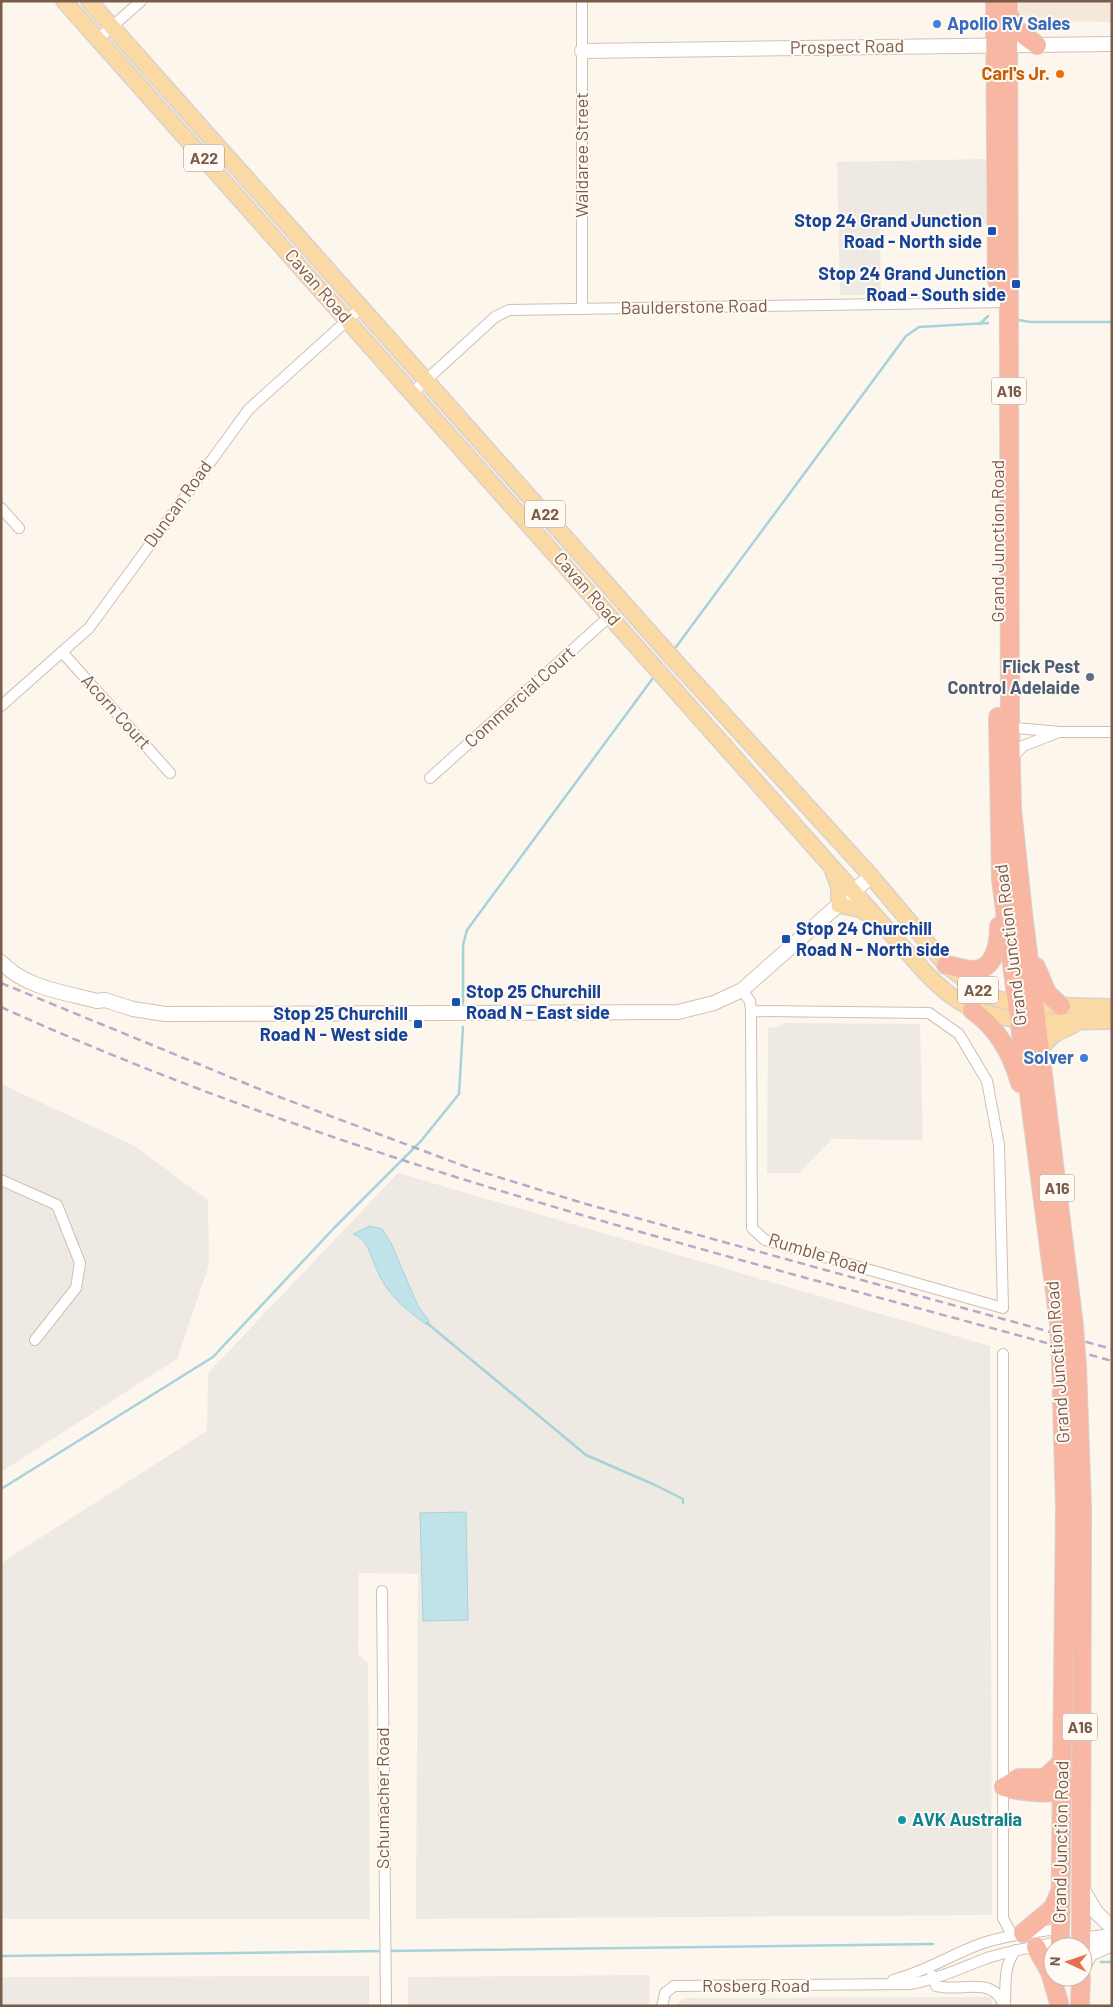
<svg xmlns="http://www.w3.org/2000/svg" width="1113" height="2007" viewBox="0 0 1113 2007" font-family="Barlow,sans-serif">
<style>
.residential{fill:#f5e8da}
.industrial{fill:#efe9e4}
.water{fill:#bfe3e8;stroke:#a5d3da}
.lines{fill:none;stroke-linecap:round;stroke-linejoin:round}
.stream{stroke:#a5d3da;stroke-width:2.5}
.street-casing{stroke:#d1beb0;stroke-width:12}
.secondary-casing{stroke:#d6c0b0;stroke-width:16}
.primary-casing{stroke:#dad1cd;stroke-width:18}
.highway-casing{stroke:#dad1cd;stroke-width:20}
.street{stroke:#fff;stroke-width:10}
.secondary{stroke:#fff;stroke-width:14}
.primary{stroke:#fbd9a5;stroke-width:15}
.highway{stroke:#f7b7a3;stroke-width:18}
.rail{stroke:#b9a8c9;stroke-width:2.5;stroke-dasharray:8 5;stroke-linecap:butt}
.highway-bridge-casing{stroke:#dad1cd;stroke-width:20;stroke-linecap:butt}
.highway-bridge{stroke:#f7b7a3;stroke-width:18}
.shop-dot{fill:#3f7fe0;stroke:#fffaf3;stroke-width:2}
.food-dot{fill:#e8710a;stroke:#fffaf3;stroke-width:2}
.transit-dot{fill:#1a4fb4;stroke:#fffaf3;stroke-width:2}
.service-dot{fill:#5c6f8a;stroke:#fffaf3;stroke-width:2}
.culture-dot{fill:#0f9aa8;stroke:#fffaf3;stroke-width:2}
.labels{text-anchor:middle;stroke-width:4;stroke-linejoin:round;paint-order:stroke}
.shield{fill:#fffaf3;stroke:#a28b7f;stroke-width:1}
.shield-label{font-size:16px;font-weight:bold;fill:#7a5c4d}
.shop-label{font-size:18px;font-weight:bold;fill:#366cbe;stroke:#fffaf3;text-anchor:start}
.street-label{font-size:18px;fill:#7a5c4d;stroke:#fffaf3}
.food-label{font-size:18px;font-weight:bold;fill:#c56008;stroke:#fffaf3;text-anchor:end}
.transit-label{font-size:18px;font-weight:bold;fill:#164399;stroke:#fffaf3;text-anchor:end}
.service-label{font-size:18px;font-weight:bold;fill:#4e5e75;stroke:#fffaf3;text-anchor:end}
.culture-label{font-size:18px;font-weight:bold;fill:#0d838f;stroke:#fffaf3;text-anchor:start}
</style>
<rect width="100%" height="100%" fill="#fdf6ec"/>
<polygon class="residential" points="1019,1 1112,1 1112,22 1030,21 1019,12"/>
<g class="industrial">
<polygon points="988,159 989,224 880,227 881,295 840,295 837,162"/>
<polygon points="785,1023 920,1024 923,1140 832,1139 799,1173 767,1173 768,1027 777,1028"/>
<polygon points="1,1084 133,1145 208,1200 209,1265 177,1359 1,1472"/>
<polygon points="398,1173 990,1346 992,1915 416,1919 418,1574 359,1573 358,1654 368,1663 370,1919 1,1919 1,1563 207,1431 208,1373"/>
<polygon points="650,1975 649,2006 408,2006 408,1977"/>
<polygon points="369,1976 369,2006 1,2006 1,1977"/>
<polygon points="991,1997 992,2006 676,2006 682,1999 689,1998"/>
</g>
<g class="water">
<path d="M370,1226L382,1229L391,1243L418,1306L429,1321L427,1325C405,1309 386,1294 376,1268C370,1255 368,1239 353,1234Z"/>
<polygon points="466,1512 468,1620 423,1621 420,1513"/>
</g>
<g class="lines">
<g class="stream">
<polyline points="1019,320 1030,322 1112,322"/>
<polyline points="980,324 988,316"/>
<polyline points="676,647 906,336 919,327 988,323"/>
<polyline points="463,1003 463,945 467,930 653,678"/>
<polyline points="427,1323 586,1455 655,1485 683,1499 683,1503"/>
<polyline points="1,1489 213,1357 335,1227 421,1141 459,1094 463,1027"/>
<polyline points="387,1951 933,1944"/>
<polyline points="1,1956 382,1951"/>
<polyline points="1101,1962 1112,1962"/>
</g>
<defs>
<g id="street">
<polyline points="582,1 582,309"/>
<polyline points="98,39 141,1"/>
<polyline points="412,393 495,317 509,310 1009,302"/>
<polyline points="1,508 19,528"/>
<polyline points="62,652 170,773"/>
<polyline points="1,706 89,628 249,409 362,307"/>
<polyline points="1006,727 1060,732 1112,732"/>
<polyline points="1012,758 1023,746 1059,732"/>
<polyline points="430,778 610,616"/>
<polyline points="742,990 750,1001 751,1011 752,1228 765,1240 1003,1308 999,1145 987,1081 959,1034 929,1013 751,1011"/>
<polyline points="1,1180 57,1205 80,1263 76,1288 35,1340"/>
<polyline points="1003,1354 1003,1918 1012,1935"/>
<polyline points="382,1591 386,2006"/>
<path d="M932,1975L936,1986C961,1993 993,1974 1004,2006"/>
<path d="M893,1980C925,1972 952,1954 983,1943C1008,1935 1033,1932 1060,1929"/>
<path d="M1005,2004C1006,1985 1003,1965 1016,1950"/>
<path d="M662,2006L665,1993L674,1986L910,1984C938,1979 961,1968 987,1958C1011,1950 1035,1947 1060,1942"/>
</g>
<g id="secondary">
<polyline points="582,51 1112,44"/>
<path d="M1,962C26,988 63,992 97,1001L105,1000L133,1009L165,1014L678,1012L714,1003L742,990L871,876"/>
<polyline points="1081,1887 1096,1912 1107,1923"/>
<polyline points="1081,1940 1112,1936"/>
<polyline points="1083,1967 1090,1954 1112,1944"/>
</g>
<g id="primary">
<path d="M64,1L924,971C955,1004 974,1013 1019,1020"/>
<polyline points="89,1 676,662 871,876 946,965 979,991 1001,1000 1034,1005 1112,1007"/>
<polyline points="833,871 839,887 839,905 859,909 872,916"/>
<polyline points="1036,1022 1112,1021"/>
<polyline points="1039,1050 1053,1035 1075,1024"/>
</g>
<g id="highway">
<polyline points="995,1 997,281"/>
<polyline points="1008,1 1010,727 1012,809 1023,913 1074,1326"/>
<polyline points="1009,14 1017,30 1037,45"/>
<polyline points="998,717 1001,880 1059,1323"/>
<path d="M946,965C954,966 962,969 970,970C995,972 999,944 999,926"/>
<polyline points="1036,967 1047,993 1061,1006"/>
<path d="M972,1010C998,1029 1011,1052 1020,1083"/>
<polyline points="1077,1366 1082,1508 1081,1947"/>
<path d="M1004,1787C1023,1792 1053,1796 1071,1788"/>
<polyline points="1004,1787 1019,1778 1045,1778 1062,1762"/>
<polyline points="1023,1933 1053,1908 1059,1894"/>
<polyline points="1036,1947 1050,1972 1059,2003"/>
<polyline points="1060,1947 1065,1509 1061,1362"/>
<polyline points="1080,2006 1081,1977"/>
</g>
</defs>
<use href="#street" class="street-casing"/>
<use href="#secondary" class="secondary-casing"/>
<use href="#primary" class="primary-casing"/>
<use href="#highway" class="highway-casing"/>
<use href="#street" class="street"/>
<use href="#secondary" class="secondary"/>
<use href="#primary" class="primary"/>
<use href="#highway" class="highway"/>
<g class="rail">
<polyline points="1,983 269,1093 472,1169 586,1204 1112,1349"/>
<path d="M1,1007C356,1168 737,1257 1112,1361"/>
</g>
<defs>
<g id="highway-bridge">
<polyline points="1059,1323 1061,1362"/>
<polyline points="1074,1326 1077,1366"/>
</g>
</defs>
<use href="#highway-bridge" class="highway-bridge-casing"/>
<use href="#highway-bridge" class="highway-bridge"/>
</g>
<g class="shop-dot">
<circle cx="937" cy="24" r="5"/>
<circle cx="1084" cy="1058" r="5"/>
</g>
<circle class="food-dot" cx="1060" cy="74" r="5"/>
<g class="transit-dot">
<rect x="987" y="226" width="10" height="10" rx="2.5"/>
<rect x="1011" y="279" width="10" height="10" rx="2.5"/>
<rect x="781" y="934" width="10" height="10" rx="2.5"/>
<rect x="451" y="997" width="10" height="10" rx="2.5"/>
<rect x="413" y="1019" width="10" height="10" rx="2.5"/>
</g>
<circle class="service-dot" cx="1090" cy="677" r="5"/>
<circle class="culture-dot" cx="902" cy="1820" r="5"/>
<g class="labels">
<g class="shield">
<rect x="184" y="144.5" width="40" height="27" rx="4"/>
<rect x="991.5" y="377.5" width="35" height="27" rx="4"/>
<rect x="525" y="500.5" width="40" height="27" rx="4"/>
<rect x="958" y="976.5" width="40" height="27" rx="4"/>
<rect x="1039.5" y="1174.5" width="35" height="27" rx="4"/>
<rect x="1062.5" y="1713.5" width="35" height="27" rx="4"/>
</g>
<g class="shield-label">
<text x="204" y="164">A22</text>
<text x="1009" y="397">A16</text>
<text x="545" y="520">A22</text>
<text x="978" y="996">A22</text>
<text x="1057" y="1194">A16</text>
<text x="1080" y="1733">A16</text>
</g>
<g class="shop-label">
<text x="947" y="30">Apollo RV Sales</text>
<text x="1074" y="1064" text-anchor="end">Solver</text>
</g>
<g class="street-label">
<text transform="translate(847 47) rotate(-1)" y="6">Prospect Road</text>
<text transform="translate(582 155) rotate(-90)" y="6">Waldaree Street</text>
<text transform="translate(318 286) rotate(49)" y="6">Cavan Road</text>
<text transform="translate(694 307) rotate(-1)" y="6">Baulderstone Road</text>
<text transform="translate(178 504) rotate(-54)" y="6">Duncan Road</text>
<text transform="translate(998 541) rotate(-90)" y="6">Grand Junction Road</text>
<text transform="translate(587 589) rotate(49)" y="6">Cavan Road</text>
<text transform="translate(520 697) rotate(-42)" y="6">Commercial Court</text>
<text transform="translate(116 712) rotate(48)" y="6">Acorn Court</text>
<text transform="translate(1011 945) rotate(-97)" y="6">Grand Junction Road</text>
<text transform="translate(818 1254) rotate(17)" y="6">Rumble Road</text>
<text transform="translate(1058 1362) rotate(-94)" y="6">Grand Junction Road</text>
<text transform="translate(383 1798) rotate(-90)" y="6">Schumacher Road</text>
<text transform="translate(1061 1842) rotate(-89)" y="6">Grand Junction Road</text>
<text x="756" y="1992">Rosberg Road</text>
</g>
<g class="food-label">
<text x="1050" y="80">Carl's Jr.</text>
</g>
<g class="transit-label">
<text x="982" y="227">Stop 24 Grand Junction<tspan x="982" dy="21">Road - North side</tspan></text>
<text x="1006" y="280">Stop 24 Grand Junction<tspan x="1006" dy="21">Road - South side</tspan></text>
<text x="796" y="935" text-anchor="start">Stop 24 Churchill<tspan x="796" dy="21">Road N - North side</tspan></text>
<text x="466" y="998" text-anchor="start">Stop 25 Churchill<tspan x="466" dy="21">Road N - East side</tspan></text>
<text x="408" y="1020">Stop 25 Churchill<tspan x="408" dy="21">Road N - West side</tspan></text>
</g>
<g class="service-label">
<text x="1080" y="673">Flick Pest<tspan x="1080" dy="21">Control Adelaide</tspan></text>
</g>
<g class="culture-label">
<text x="912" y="1826">AVK Australia</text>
</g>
</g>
<rect width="1113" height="2007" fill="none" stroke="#7a5c4d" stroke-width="5"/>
<g transform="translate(1068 1962) rotate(273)"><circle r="24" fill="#fffaf3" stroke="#cabbb1"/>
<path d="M0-4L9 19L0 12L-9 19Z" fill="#e76f51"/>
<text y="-8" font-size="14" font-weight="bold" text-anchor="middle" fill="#7a5c4d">N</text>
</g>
</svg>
